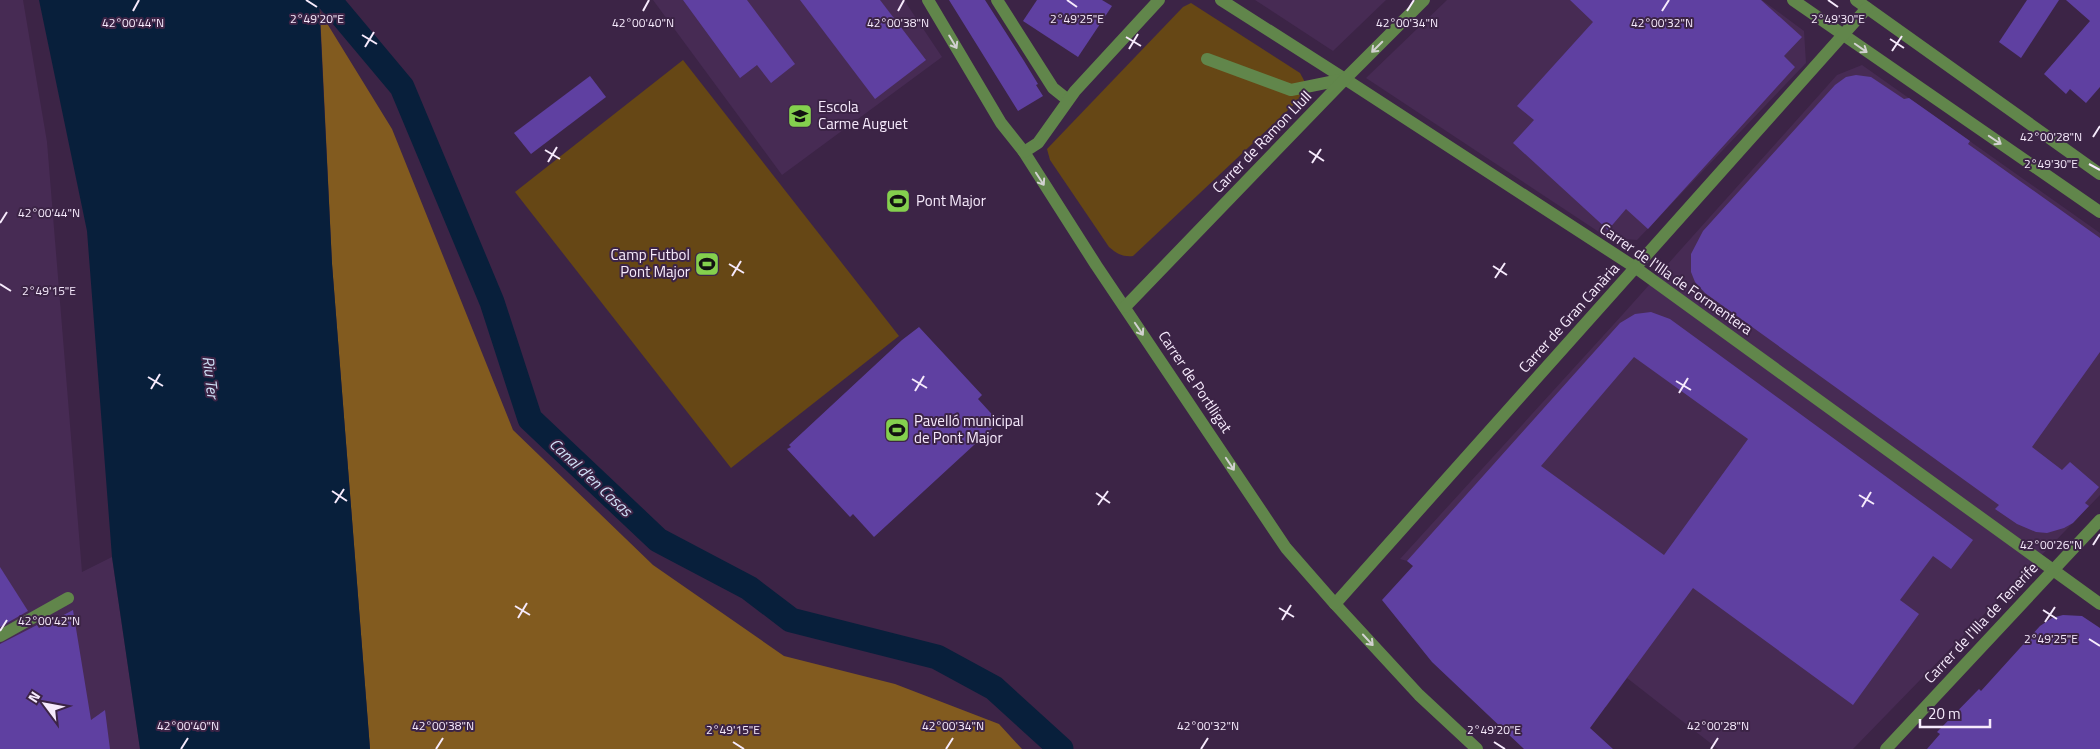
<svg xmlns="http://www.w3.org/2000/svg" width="2100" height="749" viewBox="0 0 2100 749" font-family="'Titillium Web',sans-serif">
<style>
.built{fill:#472b54}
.green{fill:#664715}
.forest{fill:#825b1f}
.water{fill:#081f3b}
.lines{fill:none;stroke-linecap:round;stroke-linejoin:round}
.canal{stroke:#081f3b;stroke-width:25}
.building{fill:#5f40a1;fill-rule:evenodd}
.minor{stroke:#61864b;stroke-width:12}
.oneway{stroke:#d1d1d0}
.ticks{fill:none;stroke:#f6eafc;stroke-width:2}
.labels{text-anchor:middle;stroke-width:4;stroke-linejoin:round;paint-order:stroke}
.poi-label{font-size:15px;fill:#f6eafc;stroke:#3c2446;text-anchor:start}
.street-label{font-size:15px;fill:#f6eafc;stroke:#3c2446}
.water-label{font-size:16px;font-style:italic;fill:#d1e3f9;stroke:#3c2446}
.ticks-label{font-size:12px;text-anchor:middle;fill:#f6eafc;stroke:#3c2446;stroke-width:4;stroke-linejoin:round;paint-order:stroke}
</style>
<rect width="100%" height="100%" fill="#3c2446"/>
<g class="built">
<polygon points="0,0 23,0 47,142 82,572 112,557 140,749 0,749"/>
<polygon points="653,0 904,0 942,57 782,175"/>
<polygon points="1255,0 1386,0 1333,51"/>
<polygon points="1447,0 1762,0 1804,31 1806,63 1637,240 1608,238 1366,78"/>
<polygon points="1862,65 2100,233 2100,495 1853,749 1718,749 1627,678 1606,707 1407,561 1400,559 1624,313 1837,75"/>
</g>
<g class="green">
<path d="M1191,3L1300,73L1306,84L1302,97L1133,256C1123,257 1117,254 1109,247L1050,160L1047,149L1183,7Z"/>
<polygon points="683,60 899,336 731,468 515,192"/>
</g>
<polygon class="forest" points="320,12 392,129 513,430 653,565 784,656 895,684 999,724 1022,749 370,749 332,264"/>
<polygon class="water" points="39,0 319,0 332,264 370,749 140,749 112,557 87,231"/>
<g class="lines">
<polyline class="canal" points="329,0 402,87 492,302 530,419 658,540 749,588 791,620 937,657 994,688 1061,749"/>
</g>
<g class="building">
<polygon points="683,0 747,0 795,64 771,83 757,65 740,78"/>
<polygon points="800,0 880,0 926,60 875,99"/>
<polygon points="949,0 985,0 1024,61 1038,84 1036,85 1043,96 1018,111"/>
<polygon points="1037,0 1102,0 1112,6 1078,57 1023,21"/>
<polygon points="1570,0 1761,0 1802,37 1784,56 1795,67 1648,229 1626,209 1608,230 1513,143 1534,120 1517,106 1593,22"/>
<polygon points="2027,0 2059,0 2021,58 1999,42"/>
<polygon points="2066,0 2100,0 2100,87 2086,103 2070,89 2066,94 2044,74 2090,21"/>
<polygon points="1856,75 1871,77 1904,99 1909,98 1970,141 1968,144 2100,238 2100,352 2032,447 2062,470 2070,462 2099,487 2085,503 2089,506 2073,523 2064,528 2047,533 2036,532 2017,524 1995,509 1999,505 1705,293 1695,282 1691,272 1691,254 1703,231 1835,85 1846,77"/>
<polygon points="590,76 606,97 531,154 514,133"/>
<path d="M1651,312L1670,319L1973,540L1951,569L1933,556L1900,600L1919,614L1853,705L1693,588L1590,728L1613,749H1524L1432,662L1382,600L1413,566L1407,561L1620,323L1635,314ZM1634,357L1748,439L1664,555L1541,466Z"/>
<polygon points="919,327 982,395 978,399 999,422 874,537 853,514 850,517 787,449 791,447 789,445 902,340"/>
<polygon points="0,567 28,611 0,627"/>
<polygon points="73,610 91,720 105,710 110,749 0,749 0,644 37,625 39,628"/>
<polygon points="2063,615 2082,616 2100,628 2100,749 1927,749 1940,734 1937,732 1979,689 1981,691 2040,626 2052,618"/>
</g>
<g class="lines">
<g class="minor">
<polyline points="928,0 1001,123 1024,152 1096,265 1286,548 1335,604 1419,695 1477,749"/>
<polyline points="997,0 1053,88 1068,100"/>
<polyline points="1221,0 1345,79 1636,268 2100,604"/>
<polyline points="1793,0 2100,212"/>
<polyline points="1856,0 2100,174"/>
<polyline points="1207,59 1291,90 1345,79"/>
<polyline points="1024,152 1038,143 1075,91 1159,0"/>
<polyline points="1125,307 1345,79 1424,0"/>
<polyline points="1335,604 1867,8"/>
<polyline points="0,636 68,598"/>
<polyline points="1886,749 2100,520"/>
</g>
</g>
<defs><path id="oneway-shaft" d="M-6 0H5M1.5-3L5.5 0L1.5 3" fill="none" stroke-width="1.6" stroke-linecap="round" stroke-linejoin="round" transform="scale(1.25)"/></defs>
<g class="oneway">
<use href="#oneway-shaft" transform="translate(953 42) rotate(59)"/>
<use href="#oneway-shaft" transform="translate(1377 47) rotate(135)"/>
<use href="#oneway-shaft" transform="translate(1861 48) rotate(35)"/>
<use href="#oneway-shaft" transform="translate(1995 140) rotate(34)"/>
<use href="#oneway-shaft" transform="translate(1040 179) rotate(57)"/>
<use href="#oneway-shaft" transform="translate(1139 329) rotate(56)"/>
<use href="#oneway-shaft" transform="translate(1230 464) rotate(56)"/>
<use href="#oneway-shaft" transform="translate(1368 640) rotate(47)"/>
</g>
<path class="ticks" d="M306,0L317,7M1067,0L1077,7M1828,0L1838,7M133,11L139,0M643,11L649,0M898,11L904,0M1407,11L1414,0M1662,11L1669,0M362,35L377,44M1126,37L1141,46M1890,39L1904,48M365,47L374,32M1129,49L1138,34M1892,51L1902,36M2093,137L2100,126M545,150L560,159M1309,151L1324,161M548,162L557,147M1312,163L1321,149M2089,164L2100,170M0,223L7,212M729,264L744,273M1493,266L1507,275M732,276L741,261M1495,278L1505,263M0,284L11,291M148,377L163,386M912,379L927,388M1676,381L1691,390M151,389L160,374M915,391L924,376M1679,393L1688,378M332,491L347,501M1096,493L1110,503M1859,495L1874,504M335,503L344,489M1098,505L1108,491M1862,507L1871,492M2093,545L2100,534M515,606L530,615M1279,608L1294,617M2043,610L2057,619M518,618L527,603M1282,620L1291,605M2045,622L2055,607M0,631L7,620M2089,639L2100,646M733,742L744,749M1494,742L1505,749M181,749L188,738M436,749L443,738M946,749L953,738M1201,749L1208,738M1711,749L1718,738"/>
<defs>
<symbol id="school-square" viewBox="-11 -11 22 22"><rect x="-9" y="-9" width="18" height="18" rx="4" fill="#84d04e" stroke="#3c2446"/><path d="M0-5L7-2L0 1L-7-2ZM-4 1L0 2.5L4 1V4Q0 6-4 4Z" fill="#111"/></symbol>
<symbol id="stadium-square" viewBox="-11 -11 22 22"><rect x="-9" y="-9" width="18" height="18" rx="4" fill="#84d04e" stroke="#3c2446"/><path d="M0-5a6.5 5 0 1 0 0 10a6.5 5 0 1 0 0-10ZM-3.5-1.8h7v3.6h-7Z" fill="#111"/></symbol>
</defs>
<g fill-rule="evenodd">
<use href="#school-square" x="786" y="102" width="28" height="28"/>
<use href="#stadium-square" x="884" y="187" width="28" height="28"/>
<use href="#stadium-square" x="693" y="250" width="28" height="28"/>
<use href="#stadium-square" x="883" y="416" width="28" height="28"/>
</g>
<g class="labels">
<g class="poi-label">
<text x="818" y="112">Escola<tspan x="818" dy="17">Carme Auguet</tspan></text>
<text x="916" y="206">Pont Major</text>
<text x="690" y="260" text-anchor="end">Camp Futbol<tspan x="690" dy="17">Pont Major</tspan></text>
<text x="914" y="426">Pavelló municipal<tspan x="914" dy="17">de Pont Major</tspan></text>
</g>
<g class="street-label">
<text transform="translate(1262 142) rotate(-46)" y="5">Carrer de Ramon Llull</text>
<text transform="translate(1676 279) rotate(35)" y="5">Carrer de l'Illa de Formentera</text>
<text transform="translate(1569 318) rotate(-48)" y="5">Carrer de Gran Canària</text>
<text transform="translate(1195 382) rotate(56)" y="5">Carrer de Portlligat</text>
<text transform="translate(1981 623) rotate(-47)" y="5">Carrer de l'Illa de Tenerife</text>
</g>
<g class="water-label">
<text transform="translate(211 377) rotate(83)" y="6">Riu Ter</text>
<text transform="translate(591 477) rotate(43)" y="6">Canal d'en Casas</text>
</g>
</g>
<g class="ticks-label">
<text x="317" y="23">2°49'20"E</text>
<text x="1077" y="23">2°49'25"E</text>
<text x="1838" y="23">2°49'30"E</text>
<text x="133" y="27">42°00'44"N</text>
<text x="643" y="27">42°00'40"N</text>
<text x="898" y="27">42°00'38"N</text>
<text x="1407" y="27">42°00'34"N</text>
<text x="1662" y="27">42°00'32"N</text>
<text x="2051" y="141">42°00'28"N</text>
<text x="2051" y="168">2°49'30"E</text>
<text x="49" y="217">42°00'44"N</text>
<text x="49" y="295">2°49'15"E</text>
<text x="2051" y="549">42°00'26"N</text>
<text x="49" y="625">42°00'42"N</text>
<text x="2051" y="643">2°49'25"E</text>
<text x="188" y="730">42°00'40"N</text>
<text x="443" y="730">42°00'38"N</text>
<text x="953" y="730">42°00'34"N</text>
<text x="1208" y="730">42°00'32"N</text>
<text x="1718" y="730">42°00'28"N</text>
<text x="733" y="734">2°49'15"E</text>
<text x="1494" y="734">2°49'20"E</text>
</g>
<g transform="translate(45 704) rotate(302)" stroke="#3c2446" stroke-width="4" paint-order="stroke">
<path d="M0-4L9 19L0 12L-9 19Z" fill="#f6eafc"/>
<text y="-8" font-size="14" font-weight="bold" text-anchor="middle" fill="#f6eafc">N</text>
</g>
<path d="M1920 719v8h70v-8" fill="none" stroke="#f6eafc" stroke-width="2.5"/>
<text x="1928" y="719" font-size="15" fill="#f6eafc" stroke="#3c2446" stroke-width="4" paint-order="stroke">20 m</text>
</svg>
